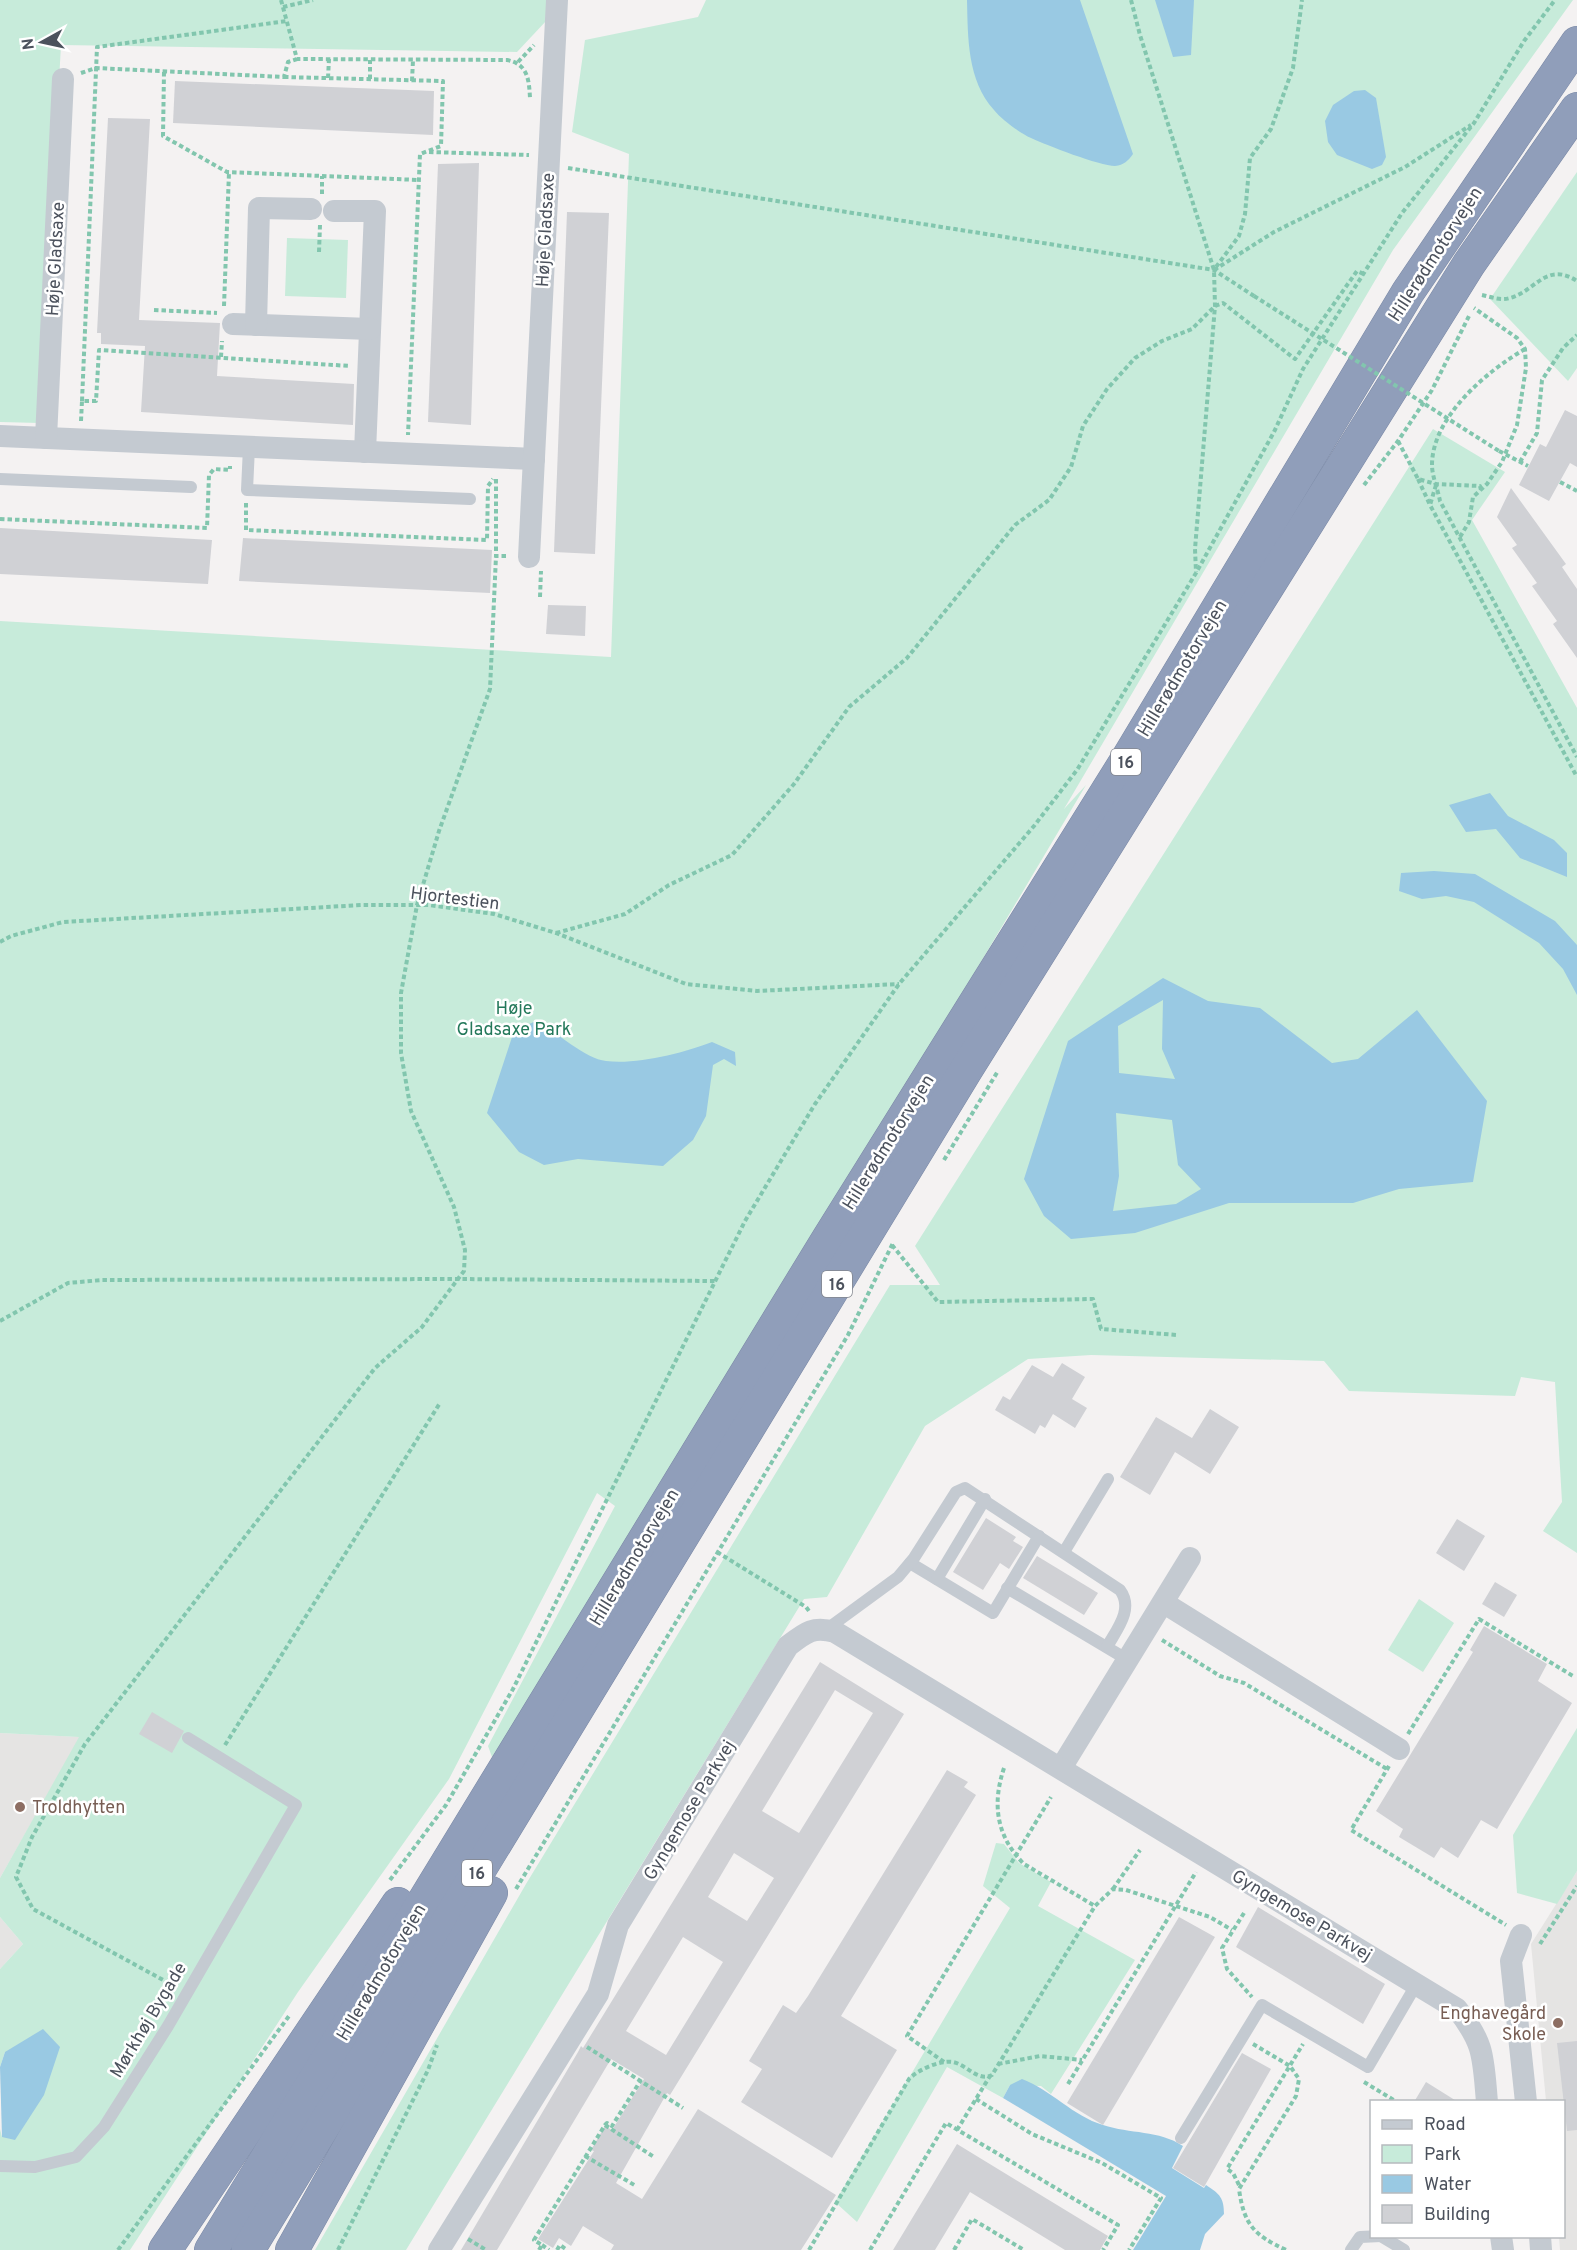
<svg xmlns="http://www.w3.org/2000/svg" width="1577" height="2250" viewBox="0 0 1577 2250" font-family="Overpass,sans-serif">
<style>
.education{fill:#e5e4e3}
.green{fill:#c7ebda}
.water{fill:#99c9e3;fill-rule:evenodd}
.building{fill:#d0d1d5;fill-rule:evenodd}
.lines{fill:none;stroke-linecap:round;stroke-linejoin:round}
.highway-casing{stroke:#7b89a6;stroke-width:34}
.path{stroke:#82c6ae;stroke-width:4;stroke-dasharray:4.5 3;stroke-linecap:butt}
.lane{stroke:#c4cad1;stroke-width:12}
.street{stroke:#c4cad1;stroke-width:22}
.highway{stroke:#909eba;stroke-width:33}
.path-bridge{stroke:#82c6ae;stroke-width:4;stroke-dasharray:4.5 3;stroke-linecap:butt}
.education-dot{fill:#8d6e63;stroke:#fff;stroke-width:2}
.labels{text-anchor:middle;stroke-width:5;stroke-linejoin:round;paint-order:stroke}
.shield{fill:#fff;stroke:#82868e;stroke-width:1.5}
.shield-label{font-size:16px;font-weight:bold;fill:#4c525d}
.street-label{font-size:18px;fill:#4c525d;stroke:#fff}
.park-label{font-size:18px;fill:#23785a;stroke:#fff}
.education-label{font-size:18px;fill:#785e54;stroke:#fff;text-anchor:start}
</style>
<rect width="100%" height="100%" fill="#f4f2f2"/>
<g class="education">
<polygon points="0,1733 80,1737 0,1878"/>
<polygon points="1577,1871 1577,2250 1560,2250 1559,2237 1564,2236 1564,2102 1546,2101 1531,1944"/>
<polygon points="0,1917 23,1944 0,1969"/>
</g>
<g class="green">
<polygon points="0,0 548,0 547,20 517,52 61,45 40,423 0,422"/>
<polygon points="706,0 1573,0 1393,250 1064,809 1086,785 744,1361 628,1550 492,1757 488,1746 615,1506 597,1493 449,1779 298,1992 130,2250 0,2250 0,2129 2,2137 5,2052 0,2067 0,1969 23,1944 0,1917 0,1878 79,1737 0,1733 0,621 611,657 629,154 572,132 585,40 698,17"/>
<polygon points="1577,172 1577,368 1568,381 1490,299"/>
<polygon points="287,238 348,240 346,298 285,296"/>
<polygon points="1433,429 1505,472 1472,520 1577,708 1577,1553 1543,1531 1562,1502 1555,1382 1521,1377 1515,1396 1349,1391 1324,1361 1091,1355 1028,1359 925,1426 827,1597 804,1599 406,2250 315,2250 526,1884 890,1285 940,1285 915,1246"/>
<polygon points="1419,1599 1454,1623 1423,1672 1388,1650"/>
<polygon points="1577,1728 1577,1871 1557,1904 1517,1893 1513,1835"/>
<polygon points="996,1843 1004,1844 1019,1863 1051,1882 1038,1906 1135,1960 1051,2094 1041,2086 1010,2085 1003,2098 947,2067 857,2222 835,2202 1010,1908 983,1886"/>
</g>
<g class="water">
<path d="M967,0H1080L1133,154C1128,161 1124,165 1115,166C1100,166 1046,145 1031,138C1020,133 1002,120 994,110C967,80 968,38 967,0Z"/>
<polygon points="1155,0 1194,0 1191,55 1173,57"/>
<polygon points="1365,90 1376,98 1386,157 1382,165 1372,169 1337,155 1328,142 1325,121 1333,105 1354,91"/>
<polygon points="1490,793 1508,816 1554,840 1567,853 1567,877 1520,858 1496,829 1466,832 1449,805"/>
<polygon points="1434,871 1475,874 1555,921 1577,945 1577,995 1563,969 1539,943 1474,902 1446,896 1422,899 1399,891 1401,873"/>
<path d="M1163,978L1208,1001L1260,1008L1332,1063L1358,1059L1417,1010L1487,1101L1473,1182L1399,1189L1353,1203H1229L1135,1233L1071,1239L1044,1216L1024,1179L1068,1041ZM1163,1000L1162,1049L1175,1079L1119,1073L1118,1026ZM1116,1113L1172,1120L1178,1165L1201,1189L1176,1204L1113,1211L1119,1176Z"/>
<path d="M538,1020C555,1032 586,1059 606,1061C636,1065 684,1053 712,1042L735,1052L736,1066L724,1059L713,1065L706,1116L693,1140L663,1166L578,1159L544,1165L519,1152L487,1113L514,1031Z"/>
<polygon points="43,2029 60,2047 44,2095 15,2140 2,2137 0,2067 5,2052"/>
<path d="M1022,2079C1051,2090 1073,2116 1103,2125C1130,2134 1159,2130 1183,2146L1172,2168L1204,2188L1206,2185C1220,2194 1224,2198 1224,2214L1205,2234L1200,2250H1133L1166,2196L1003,2098L1010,2085Z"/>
</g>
<g class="building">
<polygon points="175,81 434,91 433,135 173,123"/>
<polygon points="108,118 150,119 139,320 220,323 217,376 354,384 353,425 141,412 145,346 101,344 101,333 97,333"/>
<polygon points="479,163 471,425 428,422 438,164"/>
<polygon points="567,212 609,213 595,554 554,552"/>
<polygon points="1565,410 1577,416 1577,467 1570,463 1549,501 1519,485 1540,444 1546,447"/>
<polygon points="1511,488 1566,564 1562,567 1577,589 1577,658 1553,624 1557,621 1532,586 1537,583 1512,548 1517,545 1497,517"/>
<polygon points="0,528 212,540 208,584 0,574"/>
<polygon points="243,538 492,550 490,593 239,581"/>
<polygon points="548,605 586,606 585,636 546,634"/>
<polygon points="1062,1363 1085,1377 1072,1399 1087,1408 1075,1428 1053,1414 1045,1428 1040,1425 1035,1434 995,1410 1003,1396 1010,1400 1032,1365 1053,1377"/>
<polygon points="1210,1409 1239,1427 1210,1474 1175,1452 1150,1495 1120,1477 1156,1417 1192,1438"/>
<polygon points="986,1518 1016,1537 1013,1541 1023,1547 1009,1569 1000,1563 983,1590 953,1572"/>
<polygon points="1457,1519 1485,1536 1464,1571 1436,1553"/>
<polygon points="1037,1556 1098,1593 1084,1615 1023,1578"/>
<polygon points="1495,1582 1517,1595 1504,1617 1482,1604"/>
<polygon points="1484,1626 1547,1664 1538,1681 1572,1703 1497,1829 1481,1820 1458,1858 1441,1847 1434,1858 1399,1837 1403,1829 1376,1811 1473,1652 1470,1650"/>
<path d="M820,1662L904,1714L670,2095L667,2093L616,2183L642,2199L698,2109L836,2195L801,2250H611L614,2245L583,2226L571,2246L559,2238L553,2248L538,2239L594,2151L591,2150L605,2126L612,2130L644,2079L611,2059L497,2250H461L578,2052L581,2046L583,2048ZM835,1690L873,1713L799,1833L762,1811ZM734,1853L774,1878L747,1921L708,1897ZM683,1937L723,1962L666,2055L626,2031Z"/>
<polygon points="152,1712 184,1731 172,1753 139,1734"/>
<polygon points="947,1770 968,1782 964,1787 976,1795 841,2016 897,2050 832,2158 741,2102 762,2069 749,2061 783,2005 796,2013 808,1996"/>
<polygon points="1258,1907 1385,1984 1363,2024 1236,1947"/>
<polygon points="1179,1917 1215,1937 1103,2125 1067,2103"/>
<polygon points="1577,2041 1577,2130 1567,2131 1557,2043"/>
<polygon points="1242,2053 1271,2069 1204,2187 1173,2168"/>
<polygon points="1426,2082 1458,2102 1414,2102"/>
<polygon points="957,2144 1108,2236 1100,2250 1065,2250 970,2192 935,2250 893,2250"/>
</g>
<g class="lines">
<defs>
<g id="highway">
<polyline points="165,2250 398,1904"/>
<polyline points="211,2250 828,1239 1128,758 1408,292 1577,43"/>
<polyline points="248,2250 966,1070 1469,264 1577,109"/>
<polyline points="292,2250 491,1893"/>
</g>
</defs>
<use href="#highway" class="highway-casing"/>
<g class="path">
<path d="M281,0L297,59L507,60C528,64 529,80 530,98"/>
<polyline points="1131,0 1140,35 1214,270 1215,306 1195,549 1196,572"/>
<polyline points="283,7 313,0"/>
<polyline points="518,62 534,45"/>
<polyline points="164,72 163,136 227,172 418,180"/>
<polyline points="81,73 96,68 284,77 288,62 297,59"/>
<polyline points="284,77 443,81 441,146 420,154 408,435"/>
<polyline points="328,78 329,59"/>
<polyline points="370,79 370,60"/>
<polyline points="412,81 413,60"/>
<polyline points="429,152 529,155"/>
<polyline points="568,168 1214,270 1254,296"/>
<polyline points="322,194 322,176"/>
<polyline points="319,252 320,225"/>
<polyline points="1216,267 1239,236 1245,214 1250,158 1271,129 1293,68 1302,0"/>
<polyline points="1214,270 1274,232 1405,167 1471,125"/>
<path d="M1482,295C1491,297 1501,301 1510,298C1536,291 1546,261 1577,281"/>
<polyline points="224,306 229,172"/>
<polyline points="154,310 217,313"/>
<path d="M1525,349C1487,371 1432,417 1432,465C1432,476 1438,490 1440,501L1577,757"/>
<polyline points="221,357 222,341"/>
<polyline points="82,401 97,47 287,21"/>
<polyline points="81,421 82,401 96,401 99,350 350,366"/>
<polyline points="1398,441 1418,479 1436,484 1480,486 1481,490"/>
<polyline points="1499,451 1528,466"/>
<polyline points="1520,462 1537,433 1542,380 1563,348 1577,335"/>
<polyline points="496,479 496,556 509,556"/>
<polyline points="1418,479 1430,505"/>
<polyline points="1560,482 1577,491"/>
<polyline points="1364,485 1398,441 1432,390 1469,316"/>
<polyline points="1436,485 1430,505 1577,777"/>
<polyline points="246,503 246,530 487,540 488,486 493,479"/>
<polyline points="0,519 207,528 209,475 214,469 230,470 230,466"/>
<polyline points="1460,537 1469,522 1473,497 1487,484 1502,462 1517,425 1526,368 1525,349 1517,338 1474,308"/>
<polyline points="540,597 541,571"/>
<polyline points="556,933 625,914 669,885 732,855 794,784 849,707 907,658 1015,525 1049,500 1071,467 1083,426 1107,389 1135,358 1162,341 1192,329 1215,306 1223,303 1295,359 1357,271 1364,274"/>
<polyline points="0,942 11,936 63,922 362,905 429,905 494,914 556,933 686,984 757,991 899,984"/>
<polyline points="944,1160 998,1071"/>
<polyline points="892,1245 938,1302 1093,1299 1101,1329 1177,1335"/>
<polyline points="0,1321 68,1283 102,1280 458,1279 715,1281"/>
<polyline points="717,1552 806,1607 809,1611"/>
<polyline points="1162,1640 1220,1676 1244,1683 1387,1769"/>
<polyline points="1408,1734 1479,1619 1573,1676"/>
<polyline points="225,1745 440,1403"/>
<polyline points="1389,1766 1351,1830 1506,1925"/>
<path d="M1004,1768C992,1804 996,1836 1024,1864L1095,1906"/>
<polyline points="390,1880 446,1805 513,1689 745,1221 815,1104 899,984 1034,826 1077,770 1196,573 1274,432 1303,369 1402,213 1474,123 1524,41 1555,0"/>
<polyline points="516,1889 848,1335 893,1243"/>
<polyline points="1113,1889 1140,1850"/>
<polyline points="1244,1913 1222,1948 1227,1969 1252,1997"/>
<polyline points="1540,1944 1577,1886"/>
<polyline points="176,1987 33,1909 16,1877 32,1837 85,1744 375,1368 422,1327 464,1271 465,1250 454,1207 411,1111 401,1053 401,993 417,905 439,831 490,689 496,556"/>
<path d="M1253,2044L1290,2066L1299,2079L1296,2096L1239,2189C1244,2225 1254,2235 1286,2250"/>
<polyline points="587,2047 683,2108"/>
<polyline points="944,2062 907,2036 1051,1797"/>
<polyline points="998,2064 1040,2056 1082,2060"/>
<polyline points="1364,2082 1397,2102"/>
<polyline points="1068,2084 1196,1872"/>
<polyline points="976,2099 1032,2134 1102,2163 1161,2198 1129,2250"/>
<polyline points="605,2125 654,2157"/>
<polyline points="957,2130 990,2076"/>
<polyline points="585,2156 636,2186"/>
<polyline points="1239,2185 1233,2173 1227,2169 1303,2044"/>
<polyline points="468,2239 486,2250"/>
<polyline points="542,2245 549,2250"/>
<polyline points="118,2250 289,2016"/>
<polyline points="338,2250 428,2070 437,2045"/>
<polyline points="539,2250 542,2245 534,2240 605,2125 607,2123 612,2126 641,2080"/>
<polyline points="557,2250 560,2245 567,2250"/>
<path d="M809,2250L909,2079C918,2070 939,2060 953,2062C967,2065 978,2082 992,2075L1095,1906L1113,1889L1126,1890L1210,1917L1232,1930"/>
<polyline points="870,2250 946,2123 1118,2225 1103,2250"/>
<polyline points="954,2250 972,2219 1024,2250"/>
</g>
<g class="lane">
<polyline points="249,447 247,490 470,499"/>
<polyline points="0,479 191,487"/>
<polyline points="1064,1552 1108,1479"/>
<polyline points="910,1563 993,1613 1039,1536"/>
<polyline points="937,1579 985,1499"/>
<polyline points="1007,1588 1128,1660"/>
<path d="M827,1629L898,1577L914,1558L956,1492L965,1488L1120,1590C1134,1609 1117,1629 1107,1647"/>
<polyline points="1181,2138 1262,2005 1368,2067 1416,1985"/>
<polyline points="0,2166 35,2167 76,2157 104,2127 168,2026 296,1805 188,1738"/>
<polyline points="1381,2236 1404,2250"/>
<polyline points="1351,2250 1360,2237 1381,2236"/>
</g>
<g class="street">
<polyline points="334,211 375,211 365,452"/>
<polyline points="233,324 370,329"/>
<polyline points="256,325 259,208 311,209"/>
<polyline points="0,436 534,459"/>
<polyline points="46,438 63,79"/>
<polyline points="529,557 557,0"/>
<polyline points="1164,1603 1399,1749"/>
<polyline points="1061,1768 1190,1558"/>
<polyline points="1521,1935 1511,1961 1526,2102"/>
<polyline points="1501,2236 1503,2250"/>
<polyline points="1540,2236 1541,2250"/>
<path d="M439,2250L598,1994L618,1925L788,1646C806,1632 813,1626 835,1632L1457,2009C1485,2044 1483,2058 1487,2102"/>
</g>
<use href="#highway" class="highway"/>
<polyline class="path-bridge" points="1254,296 1499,451"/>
</g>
<g class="education-dot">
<circle cx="20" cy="1807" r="6"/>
<circle cx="1558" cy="2023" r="6"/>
</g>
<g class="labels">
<g class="shield">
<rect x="1111" y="749" width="30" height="26" rx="4.5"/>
<rect x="822" y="1271" width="30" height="26" rx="4.5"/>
<rect x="462" y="1860" width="30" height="26" rx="4.5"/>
</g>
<g class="shield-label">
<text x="1126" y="768">16</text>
<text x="837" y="1290">16</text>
<text x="477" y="1879">16</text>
</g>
<g class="street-label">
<text transform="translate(545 230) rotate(-87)" y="6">Høje Gladsaxe</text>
<text transform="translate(1435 254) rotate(-57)" y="6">Hillerødmotorvejen</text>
<text transform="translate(55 259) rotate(-87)" y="6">Høje Gladsaxe</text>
<text transform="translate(1182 668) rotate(-59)" y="6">Hillerødmotorvejen</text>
<text transform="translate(455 898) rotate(7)" y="6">Hjortestien</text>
<text transform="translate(888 1142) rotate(-58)" y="6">Hillerødmotorvejen</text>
<text transform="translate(634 1557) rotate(-59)" y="6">Hillerødmotorvejen</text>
<text transform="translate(689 1810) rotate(-59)" y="6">Gyngemose Parkvej</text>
<text transform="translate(1302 1915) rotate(31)" y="6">Gyngemose Parkvej</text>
<text transform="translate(381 1972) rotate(-59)" y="6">Hillerødmotorvejen</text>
<text transform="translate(148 2020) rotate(-59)" y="6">Mørkhøj Bygade</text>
</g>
<g class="park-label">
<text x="514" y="1014">Høje<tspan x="514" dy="21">Gladsaxe Park</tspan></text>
</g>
<g class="education-label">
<text x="32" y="1813">Troldhytten</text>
<text x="1546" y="2019" text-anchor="end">Enghavegård<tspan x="1546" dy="21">Skole</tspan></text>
</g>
</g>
<rect x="1370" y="2100" width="195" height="138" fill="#ffffff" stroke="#b7babe" stroke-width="1.5"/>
<rect x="1382" y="2120" width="30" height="9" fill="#c4cad1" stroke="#b7babe" stroke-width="1.5"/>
<text x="1424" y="2130" font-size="18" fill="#4c525d">Road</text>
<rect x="1382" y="2145" width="30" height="18" fill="#c7ebda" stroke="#b7babe" stroke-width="1.5"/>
<text x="1424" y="2160" font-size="18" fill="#4c525d">Park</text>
<rect x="1382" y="2175" width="30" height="18" fill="#99c9e3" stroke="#b7babe" stroke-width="1.5"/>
<text x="1424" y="2190" font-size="18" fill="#4c525d">Water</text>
<rect x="1382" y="2205" width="30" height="18" fill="#d0d1d5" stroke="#b7babe" stroke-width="1.5"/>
<text x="1424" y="2220" font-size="18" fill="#4c525d">Building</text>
<g transform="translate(42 42) rotate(262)" stroke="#ffffff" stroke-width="4.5" paint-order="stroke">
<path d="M0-4.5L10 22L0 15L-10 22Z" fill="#4c525d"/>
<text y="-9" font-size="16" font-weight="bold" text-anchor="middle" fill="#4c525d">N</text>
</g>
</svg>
